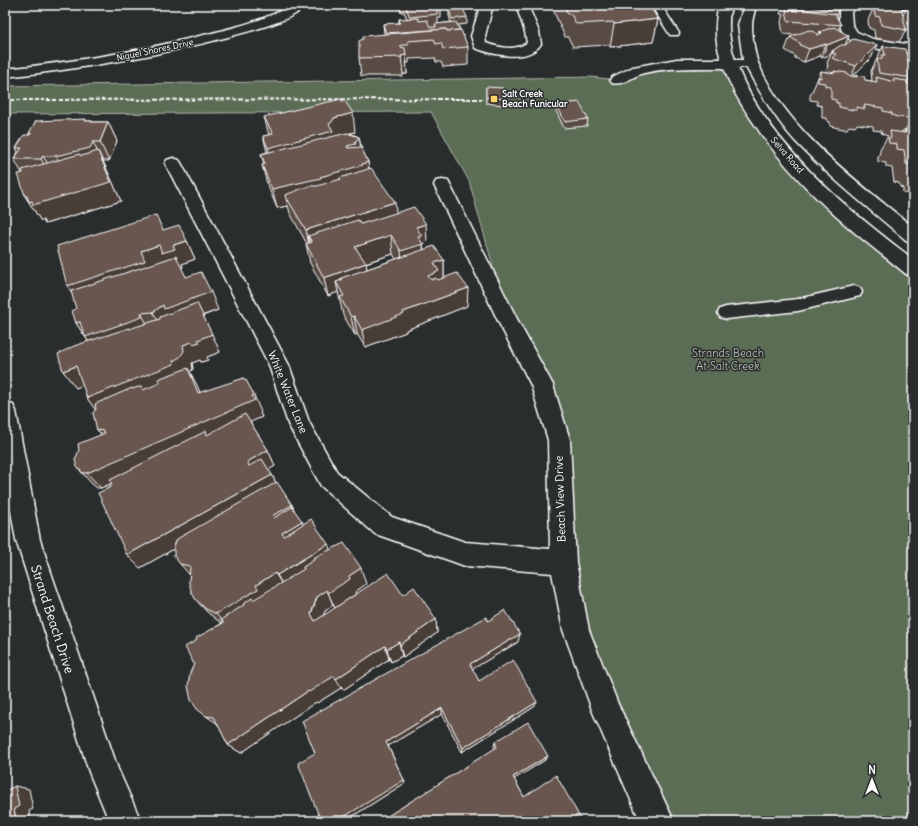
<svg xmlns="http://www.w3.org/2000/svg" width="918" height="826" viewBox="0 0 918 826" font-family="Delius,sans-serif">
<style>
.green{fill:#5c6d56;stroke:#aeb6aa}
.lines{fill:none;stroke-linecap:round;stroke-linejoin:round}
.service-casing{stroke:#fff;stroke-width:3}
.minor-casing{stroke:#fff;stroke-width:3}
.service{fill:#2a2d2e;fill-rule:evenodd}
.minor{fill:#2a2d2e;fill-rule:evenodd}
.rail{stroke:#fff;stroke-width:2;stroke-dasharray:4 2;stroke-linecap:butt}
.wall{fill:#594b45;stroke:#fff;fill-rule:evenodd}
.shaded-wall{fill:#493d38;stroke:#fff}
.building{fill:#685750;stroke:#fff}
.poi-dot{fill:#ffd166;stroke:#2a2d2e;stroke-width:1.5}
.labels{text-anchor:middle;stroke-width:3;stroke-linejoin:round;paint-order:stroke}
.far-street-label{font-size:9px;fill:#fff;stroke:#2a2d2e}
.far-poi-label{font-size:9px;font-weight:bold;fill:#fff;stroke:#2a2d2e;text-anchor:start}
.park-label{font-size:11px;fill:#aeb6aa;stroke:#2a2d2e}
.street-label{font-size:11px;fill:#fff;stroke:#2a2d2e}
.near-street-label{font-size:13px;fill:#fff;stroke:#2a2d2e}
</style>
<rect width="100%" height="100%" fill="#2a2d2e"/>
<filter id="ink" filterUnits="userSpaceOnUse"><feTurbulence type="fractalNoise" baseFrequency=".025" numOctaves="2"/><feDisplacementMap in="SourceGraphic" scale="8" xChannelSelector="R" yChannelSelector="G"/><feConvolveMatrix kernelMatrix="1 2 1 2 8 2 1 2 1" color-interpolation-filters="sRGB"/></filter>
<g filter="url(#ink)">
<polygon class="green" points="728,63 785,154 913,269 913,821 658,821 576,630 559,440 509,323 469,181 431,112 5,114 5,86 591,77 617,80 638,70"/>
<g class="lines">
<defs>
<g id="service">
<polygon points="651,5 661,5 679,33 678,35 670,35"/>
<polygon points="896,5 913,5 913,10 897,7"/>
<polygon points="854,286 860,288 862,292 860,296 798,311 726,319 720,317 718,313 720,309 726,307 798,299"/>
</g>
<g id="minor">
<path d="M291,5H306C296,20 249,31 232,36C157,56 82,69 5,77V69C74,62 141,51 208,34C237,27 266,20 291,5Z"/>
<path d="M481,5H493L485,36L486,43C500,48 514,51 527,43L525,32L516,5H528L539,32L541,44C528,63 493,55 475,48L471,36Z"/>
<path d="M719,5H731C727,24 729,42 735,60H743L738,25L744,5H756C755,11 752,19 752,26C752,35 755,57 759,65C786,130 859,183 913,227V243L907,241C869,209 829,177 795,141C775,119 760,93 746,67L738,68C744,85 754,101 764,116C804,174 858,217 913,259V276L906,274C887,258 866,243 847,226C811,195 777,159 751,119C740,103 730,86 724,68C696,68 670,67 644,73C632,76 624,86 612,83L610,80L612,77L633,67L677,59H721C715,41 714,23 719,5Z"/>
<path d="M845,5H859L851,12L852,24L857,32L873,39L913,45V53C896,51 859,49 847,37C839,30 839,21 839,11Z"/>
<polygon points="173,158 179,160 181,163 289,365 309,422 337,472 392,517 465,542 550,549 548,440 531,385 499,323 434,185 436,181 442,180 448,181 519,323 553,385 570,440 576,562 589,630 618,704 674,821 641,821 637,814 592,710 563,630 552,573 465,566 384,537 375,534 321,486 288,424 269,365 165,163 167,160"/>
<polygon points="5,402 13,405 16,411 40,540 118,769 141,821 109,821 89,772 16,540 5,477"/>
</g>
</defs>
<use href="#service" class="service-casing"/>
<use href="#minor" class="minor-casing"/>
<use href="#service" class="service"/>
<use href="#minor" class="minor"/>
<polyline class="rail" points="5,100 494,99"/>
</g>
<g class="wall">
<polygon points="400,5 473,5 441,8 441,18 438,18 438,24 451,22 449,16 449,10 467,17 467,24 458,25 468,47 468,65 443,67 441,62 436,62 435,58 409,59 409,63 406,63 407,74 403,74 403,76 361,76 359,57 384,34 383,24 399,23 399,19 407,19 404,12 401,12"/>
<polygon points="551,5 649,5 658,19 653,42 610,47 609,45 573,47 568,37 565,37"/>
<polygon points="784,5 838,5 838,11 836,16 841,25 838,30 849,36 845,45 877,45 871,58 853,76 856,76 857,75 865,80 872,81 871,71 883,46 908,61 911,67 909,71 912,67 911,62 913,58 913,83 910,82 909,79 907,82 907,84 913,84 913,117 905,130 903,130 902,132 904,133 905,130 913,131 913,195 903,193 903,188 900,187 899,183 894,182 892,168 886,167 886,163 878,162 878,157 880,152 880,149 888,136 882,134 881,131 873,130 873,126 857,124 855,127 849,126 847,129 843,129 830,126 830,122 827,121 827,118 822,118 822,106 817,105 817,101 810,100 810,96 821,71 831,73 826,71 828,66 827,66 828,64 827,63 831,54 822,58 820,56 804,62 795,58 795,56 785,50 790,37 797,35 783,34 781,22 784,15 780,14"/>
<polygon points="875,5 895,5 903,15 908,5 913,6 913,31 906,30 899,42 875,38 874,30 869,28 868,20"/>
<polygon points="913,31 913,38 912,34"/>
<polygon points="486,87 504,99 503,105 486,103"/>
<polygon points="557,105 588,119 587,126 564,128 556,111"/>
<path d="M264,117L355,132L350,133L359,137L361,147L368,162L369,169L396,213L427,242L423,244L424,250L444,260V278L467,306L406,330V332L365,347L357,334L355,335L343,315L338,292L328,296L310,263L306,244H307L290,213L288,206L277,208L267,184L262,165L264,164L261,154L267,152L263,136L269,135ZM393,254L396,259L367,269L366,263Z"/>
<polygon points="87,121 92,121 93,122 108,122 117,141 109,161 103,161 121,201 45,224 43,220 41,221 25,196 22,173 14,159 18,152 16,148 29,135 29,133"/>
<polygon points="163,230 187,241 195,259 182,264 183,267 181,268 186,277 218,310 203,316 220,352 207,357 208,360 201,362 200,360 192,363 193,369 190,372 200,393 261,412 260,413 262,417 250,422 268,450 275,466 268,470 272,475 276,483 292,505 295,512 303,524 366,584 355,592 356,594 335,608 333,605 325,611 323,616 403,595 436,619 437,633 403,657 402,656 391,662 389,659 343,690 341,688 317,703 316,702 241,753 228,745 218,724 206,716 194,664 197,640 222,623 217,620 207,612 196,600 189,574 180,564 174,549 140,568 127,555 111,487 112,484 112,483 101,488 97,488 91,483 77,467 101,434 97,430 96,410 87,398 83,385 76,388 63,371 88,341 76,323 76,309"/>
<polygon points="488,621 518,642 472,669 479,681 534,707 462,752 442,714 388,746 405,783 345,821 321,821 315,753"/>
<polygon points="495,742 548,756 545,760 514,779 524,797 380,821 495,749 494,747"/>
</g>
<g class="shaded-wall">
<polygon points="658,19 653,42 610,47 614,24"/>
<polygon points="849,36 843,49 834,51 832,51 831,54 822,58 827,45"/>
<polygon points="826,44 820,56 804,62 809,49"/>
<polygon points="877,45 871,58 850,79 856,66"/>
<polygon points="406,55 407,74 403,74 401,56"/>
<polygon points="353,113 355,132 337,136 273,167 268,148 329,124 334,118"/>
<polygon points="108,122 117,141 109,161 100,142"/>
<polygon points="359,137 362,155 358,160 347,146 355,142"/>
<polygon points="93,142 102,161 67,174 56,156"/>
<polygon points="98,151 107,170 121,201 45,224 43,220 41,221 25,196"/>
<polygon points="43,156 54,174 52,177 41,159"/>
<polygon points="368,162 370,181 341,179 340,178 342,190 285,195 288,206 277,208 272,189 320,177"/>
<polygon points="395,202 397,221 312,242 308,236 311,249 310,249 306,230"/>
<polygon points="426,224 427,242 423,244 424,262 403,270 401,251 416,227"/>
<polygon points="391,235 393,254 358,265 355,247"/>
<polygon points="187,241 195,259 182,264 183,267 79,305 67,286 141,251 159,245 173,245"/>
<polygon points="444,260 444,278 429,295 428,276 434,263"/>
<polygon points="366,263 369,282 342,280 341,278 343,291 336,282 338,292 328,296 324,278"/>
<polygon points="468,288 467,306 406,330 406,332 365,347 362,330 403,312"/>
<polygon points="211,292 218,310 163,330 153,312 163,305"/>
<polygon points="141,313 151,331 97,354 76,323 80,322"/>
<polygon points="354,316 357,334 355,335 351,317"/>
<polygon points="212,334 220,352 207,357 208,360 201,362 200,360 192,363 193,369 190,372 197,385 207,410 99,415 87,398 173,361 183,345"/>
<polygon points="76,366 89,383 76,388 63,371"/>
<polygon points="254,395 261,412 260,413 262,417 101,488 87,473"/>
<polygon points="268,450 275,466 255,478 247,462"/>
<polygon points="272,475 279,490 140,568 127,555"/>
<polygon points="292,505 298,519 280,530 272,516"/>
<polygon points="302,521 308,535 289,546 282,533"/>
<polygon points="328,544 333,557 303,567 306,574 284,587 277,575"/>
<polygon points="361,568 366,584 355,592 356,594 335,608 328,593 349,576"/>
<polygon points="275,573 283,586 226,625 216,614 256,585"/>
<polygon points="327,590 333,605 325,611 319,628 311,614 317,597"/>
<polygon points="436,619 437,633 403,657 400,645"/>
<polygon points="520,634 518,642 469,671 470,664"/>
<polygon points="399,642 402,656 391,662 387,649"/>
<polygon points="385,646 389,659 343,690 336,679"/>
<polygon points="334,676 341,688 317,703 316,702 241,753 228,745 308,691"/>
<polygon points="537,702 534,707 462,752 463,748"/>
<polygon points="442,708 442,714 388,746 405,783 345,821 337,821 386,742"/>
<polygon points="548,756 545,760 511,781 513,777"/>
<polygon points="15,786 29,789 33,809 29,811 31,821 16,821 14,809"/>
</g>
<g class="building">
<polygon points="405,5 441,5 435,6 438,14 410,17"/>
<polygon points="563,5 649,5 658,19 614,24 613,22 576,24 571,14 568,14"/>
<polygon points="802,5 838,5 838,11"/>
<polygon points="876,5 901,6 906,30 881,25 880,17 875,16 874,8 877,8"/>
<polygon points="908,5 913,6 913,17 910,17"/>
<polygon points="463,9 467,17 452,19 449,10"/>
<polygon points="798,9 835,14 841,25 788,21 786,10 798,11"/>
<polygon points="418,18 419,21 427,20 430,27 436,27 435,24 456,22 460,30 447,31 446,29 386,33 383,24 400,23 399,19"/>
<polygon points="834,27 849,36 827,45 826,44 809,49 800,45 801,44 790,37 809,30 816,33 817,35 822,33 819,32"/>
<polygon points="446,29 447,31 461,30 468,47 443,49 441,43 436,44 434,39 408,41 408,45 401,45 401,47 405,48 406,55 401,56 402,57 360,58 359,57 359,41 363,39 363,36"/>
<polygon points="853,39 877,45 856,66 832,58 836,54 832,53 834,51 832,51 841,45 845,45"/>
<polygon points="883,46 905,49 908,61 910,61 911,67 909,67 910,77 905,77 879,73 877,59 882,58 882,55 885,55"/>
<polygon points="821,71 835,73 834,71 847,73 847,75 857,77 857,75 864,76 865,80 877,82 876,77 894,82 893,79 907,81 907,84 913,84 913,111 912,111 912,114 909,114 910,118 897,117 892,115 892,113 883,111 883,108 864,105 865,109 857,107 857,110 853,110 839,107 839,103 836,103 836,100 831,99 831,87 825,86 825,83 818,82 818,77 821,78"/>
<polygon points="486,87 503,88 504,99 486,97"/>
<polygon points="341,99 343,102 345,101 353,113 334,118 332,122 329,124 333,131 268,148 263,136 273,134 264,117"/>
<polygon points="579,102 588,119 565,122 557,105"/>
<polygon points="86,119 85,121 92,121 91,122 108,122 100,142 93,142 90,148 56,156 43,156 41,159 14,159 22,148 16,148 24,135 30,135 31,133 29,133 36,121"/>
<polygon points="905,130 913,131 913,169 911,169 911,164 906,164 904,150 897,149 897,144 889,143 888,138 891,138 890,131 906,133"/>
<polygon points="347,133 359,137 355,142 356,144 347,146 348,148 361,147 368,162 362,164 363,165 320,177 321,178 272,189 262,165 265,164 261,154"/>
<polygon points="98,151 111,182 33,205 32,201 29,202 27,196 25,196 18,174 23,173 22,170 80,154 81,156"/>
<polygon points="371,168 395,202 306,230 285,195 309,186 317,186 341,179 340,178"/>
<polygon points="414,207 426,224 416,227 422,236 418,237 423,244 401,251 391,235 355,247 366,263 324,278 306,244 312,242 308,236 358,220 361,224"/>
<polygon points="156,215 163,230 179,225 187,241 173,245 175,249 162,253 159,245 141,251 145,261 67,286 57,246"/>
<polygon points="434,246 444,260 434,263 439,271 428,276 431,280 436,278 438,280 457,273 468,288 403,312 404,314 362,330 354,316 351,317 340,297 344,296 336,282 342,280 341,278"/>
<polygon points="176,256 186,277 201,272 211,292 164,309 163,305 153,312 141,313 142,317 85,337 80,322 76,323 72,311 76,309 71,291"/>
<polygon points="197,303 212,334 198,340 200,342 193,344 192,342 183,345 184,351 180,357 173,361 174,364 87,398 76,366 63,371 58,354 74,346 129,328 129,329 160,319 160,317"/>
<polygon points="188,368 198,393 244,378 245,381 246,380 254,395 252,396 255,400 87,473 83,473 77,467 75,460 79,450 78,444 105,433 104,431 97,430 93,413 96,409 95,404 132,388 132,389 142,386 143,390 160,383 158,379"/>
<polygon points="245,414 268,450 247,462 249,466 262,459 272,475 127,555 98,493 111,487 110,485 112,484 110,480 206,431 207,435"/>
<polygon points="277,482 292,505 272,516 274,518 292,507 302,521 282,533 284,536 311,519 328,544 277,575 275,573 256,585 258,589 216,614 206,609 196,600 192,593 189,583 190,566 180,564 174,556 174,546 177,539"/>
<polygon points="344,543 361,568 349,576 350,579 328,593 327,590 317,597 311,614 315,621 388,573 403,595 414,587 436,619 400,645 399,642 387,649 385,646 336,679 334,676 309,692 308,691 228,745 214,717 206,716 197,709 191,700 188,686 190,673 194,664 185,647 197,640 196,638 223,623 222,619 244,605 243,604 252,598 253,600 304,569 303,567 314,560 313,558"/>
<polygon points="505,610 520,634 470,664 479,681 513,660 537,702 463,748 442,708 386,742 404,780 337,821 321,821 298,763 315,753 302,721 486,617 488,621"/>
<polygon points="528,722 548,756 513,777 524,797 556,775 582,821 380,821 497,747 495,742"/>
<polygon points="15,786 19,806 14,809 16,821 5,821 5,791"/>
</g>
</g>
<rect class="poi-dot" x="490" y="95" width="8" height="8" rx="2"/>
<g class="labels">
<g class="far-street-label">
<text transform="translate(155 50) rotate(-12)" y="3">Niguel Shores Drive</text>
<text transform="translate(787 155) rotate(49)" y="3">Selva Road</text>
</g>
<g class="far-poi-label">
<text x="502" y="97">Salt Creek<tspan x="502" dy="10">Beach Funicular</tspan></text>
</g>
<g class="park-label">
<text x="728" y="357">Strands Beach<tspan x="728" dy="13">At Salt Creek</tspan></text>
</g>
<g class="street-label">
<text transform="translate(288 392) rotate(68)" y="4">White Water Lane</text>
<text transform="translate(560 499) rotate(-92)" y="4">Beach View Drive</text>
</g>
<g class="near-street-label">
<text transform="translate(53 619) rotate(72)" y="5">Strand Beach Drive</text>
</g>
</g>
<rect width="918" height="826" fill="none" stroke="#2a2d2e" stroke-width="20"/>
<rect x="10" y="10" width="898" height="806" fill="none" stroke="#fff" stroke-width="1.5" filter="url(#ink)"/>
<g transform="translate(872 780)" stroke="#2a2d2e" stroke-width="3" paint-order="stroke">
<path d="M0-3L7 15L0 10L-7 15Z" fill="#ffffff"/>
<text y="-6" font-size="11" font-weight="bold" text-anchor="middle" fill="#ffffff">N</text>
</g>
</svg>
